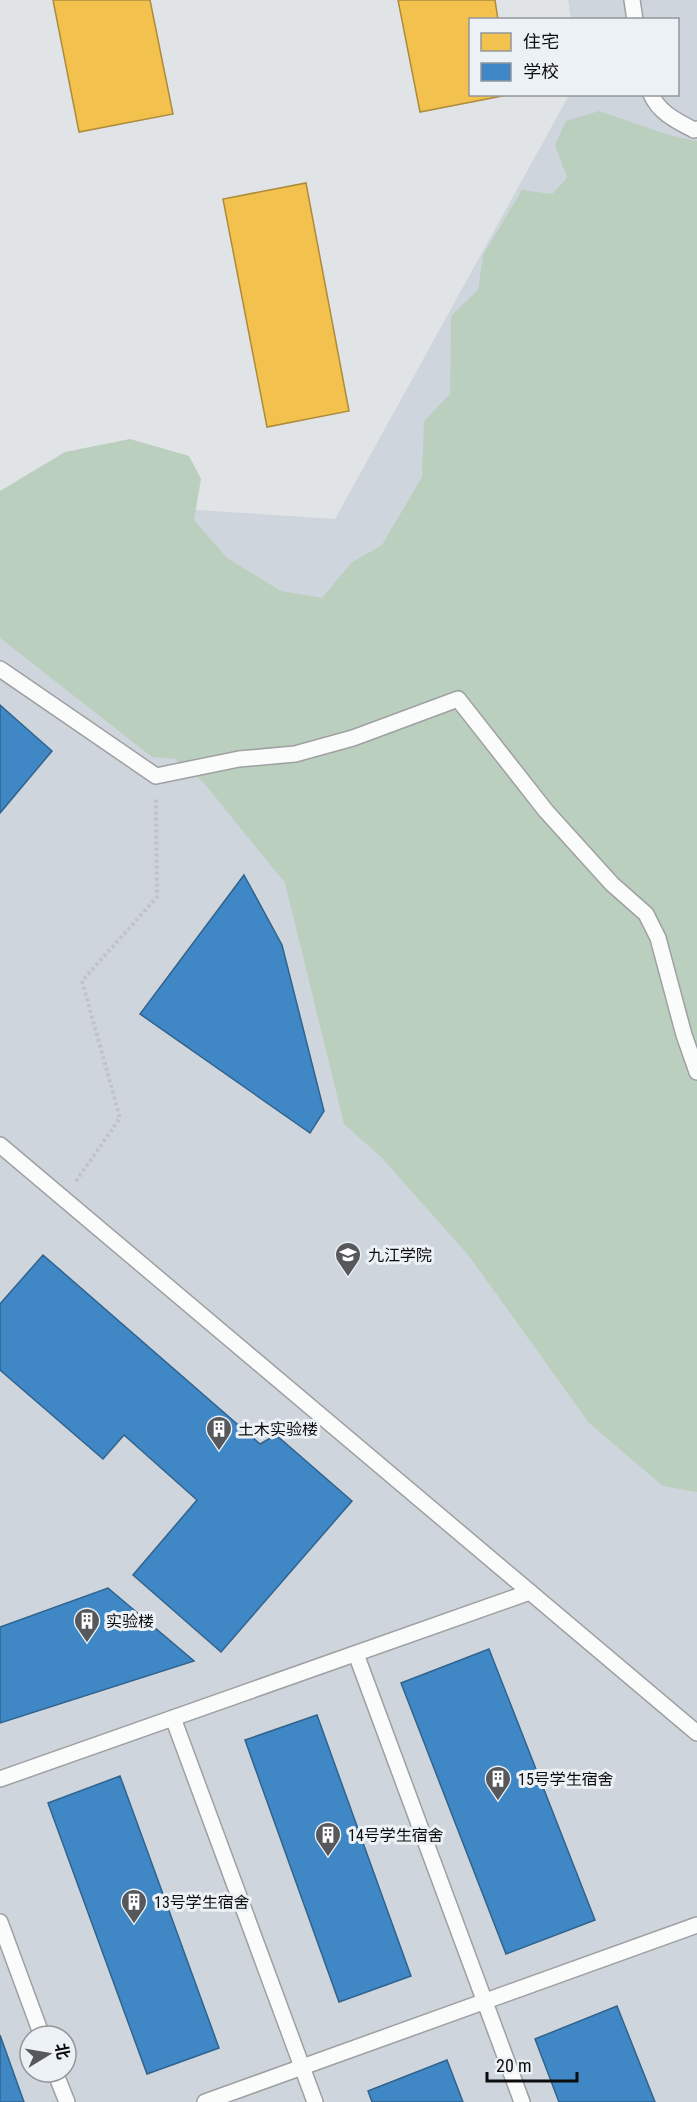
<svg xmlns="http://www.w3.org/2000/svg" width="697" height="2102" viewBox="0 0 697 2102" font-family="'Roboto Condensed','Noto Sans SC',sans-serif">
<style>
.built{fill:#cfd5dc;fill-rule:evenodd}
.green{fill:#bbcfbe}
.homes{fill:#f2c14e;stroke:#ad8b3b;stroke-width:1.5}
.schools{fill:#3f88c5;stroke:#30638e;stroke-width:1.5}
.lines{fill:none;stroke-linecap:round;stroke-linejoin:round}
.lane-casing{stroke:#9ea0a2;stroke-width:18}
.path{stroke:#c1c3c4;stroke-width:4;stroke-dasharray:3 3;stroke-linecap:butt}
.lane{stroke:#fafbfb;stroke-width:15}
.labels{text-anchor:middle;stroke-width:6;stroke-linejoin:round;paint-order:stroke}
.poi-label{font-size:16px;fill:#0c0d0f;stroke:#ecf1f6;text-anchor:start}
</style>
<rect width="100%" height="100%" fill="#e1e4e7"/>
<path class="built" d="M568,0H697V2102H0V497L335,519L569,95L678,94V20L571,19ZM30,2036H66V2072H30Z"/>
<polygon class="green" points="599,111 669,135 697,141 697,1492 663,1486 589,1423 469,1256 382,1158 344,1124 285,883 203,782 175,759 152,757 0,638 0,491 65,452 130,439 189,456 201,479 194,520 227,558 281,591 322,598 351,563 382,545 422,477 424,421 450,394 451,316 478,290 483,255 522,190 552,194 567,178 555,145 566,121"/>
<g class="homes">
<polygon points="53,0 150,0 173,114 79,132"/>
<polygon points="398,0 495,0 498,20 470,20 470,94 512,94 420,112"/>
<polygon points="306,183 349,411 267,427 223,199"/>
</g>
<g class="schools">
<polygon points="0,705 52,751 0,813"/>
<polygon points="244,875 282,945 324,1111 310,1133 140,1014"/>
<polygon points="43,1255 260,1444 276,1435 352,1501 221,1652 133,1575 197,1500 124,1435 103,1459 0,1370 0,1304"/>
<polygon points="108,1588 194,1661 0,1723 0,1627"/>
<polygon points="489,1649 595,1920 506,1954 401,1683"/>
<polygon points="317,1715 411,1976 339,2002 245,1740"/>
<polygon points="120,1776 219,2048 147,2074 48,1803"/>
<polygon points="617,2006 655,2102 559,2102 535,2039"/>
<polygon points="0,2035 24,2102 0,2102"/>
<polygon points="447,2060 463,2102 372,2102 368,2091"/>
</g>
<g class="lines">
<defs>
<g id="lane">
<polyline points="632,0 635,20"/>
<path d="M651,94C659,113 677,121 694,130L697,129"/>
<polyline points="0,669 156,776 239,759 295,754 353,738 458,699 546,811 612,884 646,914 658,938 684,1035 697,1072"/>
<polyline points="0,1145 697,1733"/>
<polyline points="356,1654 522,2102"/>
<polyline points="173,1718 315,2102"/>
<polyline points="0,1779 530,1592"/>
<polyline points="0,1922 42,2036"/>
<polyline points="55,2072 67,2102"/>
<polyline points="205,2102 697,1925"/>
</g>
</defs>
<use href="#lane" class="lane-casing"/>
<polyline class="path" points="76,1181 120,1118 82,981 157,897 156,798"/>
<use href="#lane" class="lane"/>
</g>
<defs>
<symbol id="university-pin" viewBox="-11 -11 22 30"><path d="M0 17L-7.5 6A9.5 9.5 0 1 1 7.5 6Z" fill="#57585b" stroke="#ecf1f6"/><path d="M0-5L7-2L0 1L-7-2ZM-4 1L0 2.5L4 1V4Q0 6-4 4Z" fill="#fff"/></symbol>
<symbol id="building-pin" viewBox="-11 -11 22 30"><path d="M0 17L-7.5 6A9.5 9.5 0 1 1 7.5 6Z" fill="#57585b" stroke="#ecf1f6"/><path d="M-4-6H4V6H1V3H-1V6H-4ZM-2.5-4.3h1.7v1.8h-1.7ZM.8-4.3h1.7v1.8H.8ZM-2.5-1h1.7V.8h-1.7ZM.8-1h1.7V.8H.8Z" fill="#fff"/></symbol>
</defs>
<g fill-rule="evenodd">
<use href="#university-pin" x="333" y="1240" width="30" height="40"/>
<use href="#building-pin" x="204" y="1414" width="30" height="40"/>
<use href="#building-pin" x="72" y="1606" width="30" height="40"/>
<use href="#building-pin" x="483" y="1764" width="30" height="40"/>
<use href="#building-pin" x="313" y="1820" width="30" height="40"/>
<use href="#building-pin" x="119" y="1887" width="30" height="40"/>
</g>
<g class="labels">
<g class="poi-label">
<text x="368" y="1261">九江学院</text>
<text x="238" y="1435">土木实验楼</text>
<text x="106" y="1627">实验楼</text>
<text x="518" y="1785">15号学生宿舍</text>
<text x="348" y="1841">14号学生宿舍</text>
<text x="154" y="1908">13号学生宿舍</text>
</g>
</g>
<rect x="469" y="18" width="210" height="78" fill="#ecf1f6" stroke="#92969a" stroke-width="1.5"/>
<rect x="481" y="33" width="30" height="18" fill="#f2c14e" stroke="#92969a" stroke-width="1.5"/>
<text x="523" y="48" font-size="18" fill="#0c0d0f">住宅</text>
<rect x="481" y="63" width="30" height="18" fill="#3f88c5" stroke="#92969a" stroke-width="1.5"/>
<text x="523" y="78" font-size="18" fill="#0c0d0f">学校</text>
<g transform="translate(48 2054) rotate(79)"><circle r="28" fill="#ecf1f6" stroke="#92969a" stroke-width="1.5"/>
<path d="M0-4.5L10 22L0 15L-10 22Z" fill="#57585b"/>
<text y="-9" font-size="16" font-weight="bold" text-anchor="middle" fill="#0c0d0f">北</text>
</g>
<path d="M487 2072v9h90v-9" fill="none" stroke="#0c0d0f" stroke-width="3"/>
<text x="496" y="2072" font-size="18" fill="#0c0d0f" stroke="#ecf1f6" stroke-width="4.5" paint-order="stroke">20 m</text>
</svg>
